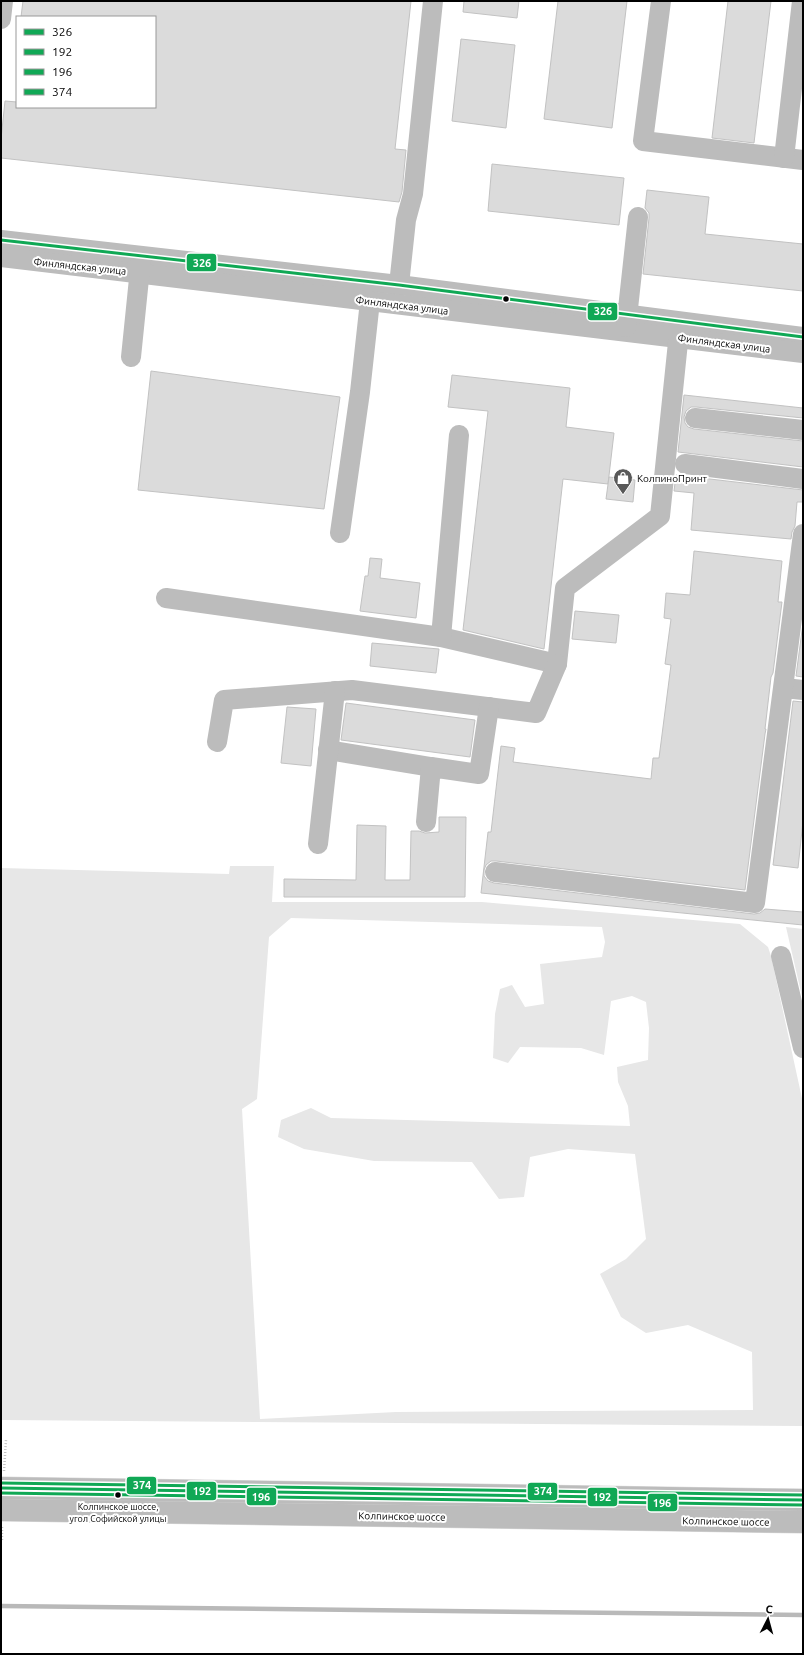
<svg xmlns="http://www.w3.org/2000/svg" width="804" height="1655" viewBox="0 0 804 1655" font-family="Ubuntu,sans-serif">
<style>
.green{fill:#e7e7e7;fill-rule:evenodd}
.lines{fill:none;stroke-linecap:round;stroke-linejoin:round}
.stream{stroke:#b9b9b9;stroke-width:4.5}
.building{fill:#dbdbdb;stroke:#c2c2c2}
.major-casing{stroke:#dbdbdb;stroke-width:23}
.path{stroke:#c2c2c2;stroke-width:2.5;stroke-dasharray:1 2;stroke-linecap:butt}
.minor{stroke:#bcbcbc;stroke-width:20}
.major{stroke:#bcbcbc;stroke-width:22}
.bus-1-casing{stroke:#fff;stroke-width:6}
.bus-2-casing{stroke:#fff;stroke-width:6}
.bus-3-casing{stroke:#fff;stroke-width:6}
.bus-4-casing{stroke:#fff;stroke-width:6}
.bus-1{stroke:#10a855;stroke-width:3}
.bus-2{stroke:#10a855;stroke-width:3}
.bus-3{stroke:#10a855;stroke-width:3}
.bus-4{stroke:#10a855;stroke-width:3}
.bus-dot{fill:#000;stroke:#fff;stroke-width:1.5}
.labels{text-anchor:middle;stroke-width:4;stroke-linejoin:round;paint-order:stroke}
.bus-label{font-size:9px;fill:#000;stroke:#fff}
.street-label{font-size:10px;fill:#000;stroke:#fff}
.poi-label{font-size:10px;fill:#000;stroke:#fff;text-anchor:start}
.line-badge{stroke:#fff;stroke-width:1.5}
.badge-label{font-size:11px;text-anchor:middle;font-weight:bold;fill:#fff}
</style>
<rect width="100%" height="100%" fill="#fff"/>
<g class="green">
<path d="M230,866H274L272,902H482L740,924L768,947L771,956L803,1103V1426L1,1420V868L229,874ZM291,918L602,927L605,942L602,957L540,964L544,1004L525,1007L512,985L500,989L495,1014L493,1058L508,1063L520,1047L581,1048L604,1055L611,1001L632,996L646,1002L649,1028L648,1060L617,1067L618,1082L628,1106L630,1126L331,1118L311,1108L281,1120L278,1137L304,1149L374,1161L472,1162L499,1199L524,1197L530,1157L568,1149L635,1154L646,1239L626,1259L600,1274L621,1317L646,1333L688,1325L752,1352L753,1410L396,1412L260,1419L242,1109L257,1099L269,937Z"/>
<polygon points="786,927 803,929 803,1001"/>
</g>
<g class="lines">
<polyline class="stream" points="1,1606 803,1615"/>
</g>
<g class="building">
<polygon points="23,1 411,1 395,149 406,150 402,192 399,202 1,158 1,139 5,101 17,102 17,107 155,107 155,17 21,17"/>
<polygon points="464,1 519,1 517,18 463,12"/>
<polygon points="558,1 627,1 612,128 544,119"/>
<polygon points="728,1 771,1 754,143 712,138"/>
<polygon points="461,39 515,45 506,128 452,121"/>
<polygon points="492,164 624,178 619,225 488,211"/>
<polygon points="647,190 709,197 705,234 803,244 803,291 643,274 649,218 649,213 645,208"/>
<polygon points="151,371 340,397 324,509 138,490"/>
<polygon points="452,375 570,388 566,427 614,433 608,484 563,479 544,649 463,630 488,411 448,407"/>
<polygon points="684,395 803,408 803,418 696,407 691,407 686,411 684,417 685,423 688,427 694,429 803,441 803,467 678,452"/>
<polygon points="676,475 803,490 803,502 797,502 795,526 792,532 791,539 691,530 694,493 674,491"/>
<polygon points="609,477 635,480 633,502 606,499"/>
<polygon points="694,551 782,561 778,602 782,602 773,673 771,677 765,729 766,729 765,734 745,890 496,861 491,861 486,865 484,870 484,876 488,881 494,883 754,914 760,913 765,909 803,912 803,925 481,893 488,832 491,832 501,746 515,748 513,762 651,779 653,758 659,758 671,665 665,664 671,619 664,618 666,593 690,595"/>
<polygon points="370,558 382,559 380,578 420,583 416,618 360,611 365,576 368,576"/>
<polygon points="575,611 619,615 616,643 572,639"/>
<polygon points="803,623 803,677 796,676"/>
<polygon points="372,643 439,649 436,673 370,666"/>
<polygon points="793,701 803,702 803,821 798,868 773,865"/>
<polygon points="346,703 475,720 470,757 341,740"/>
<polygon points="287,707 316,709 311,766 281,763"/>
<polygon points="439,817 466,817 465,897 284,897 284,879 356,880 357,825 386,826 385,880 410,880 411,831 419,831 425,833 439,832"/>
</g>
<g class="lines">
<defs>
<g id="major">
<polyline points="1,1488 803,1500"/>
<polyline points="1,1510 803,1522"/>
</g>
</defs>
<use href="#major" class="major-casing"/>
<g class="path">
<polyline points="4,1471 6,1440"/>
<polyline points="2,1540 2,1527"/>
</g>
<g class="minor">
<polyline points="661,1 643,141 803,160"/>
<polyline points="1,19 3,1"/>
<polyline points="784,158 802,1"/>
<polyline points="1,240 399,285 803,337"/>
<polyline points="1,257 803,353"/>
<polyline points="399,285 406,220 413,194 433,1"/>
<polyline points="626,327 638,217"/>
<polyline points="131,357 141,259"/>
<polyline points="695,418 803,430"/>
<polyline points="685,464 803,479"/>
<polyline points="340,533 360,392 370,301"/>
<polyline points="166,598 441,637 557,664 565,588 660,516 680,323"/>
<polyline points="441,637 459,435"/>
<polyline points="784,688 803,690"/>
<polyline points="217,742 224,700 352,690 536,713 557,664"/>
<polyline points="328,750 431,767"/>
<polyline points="426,822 431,767 479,774 489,707"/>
<polyline points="318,844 335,691"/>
<polyline points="495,872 755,903 803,534"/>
<polyline points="781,956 803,1048"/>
</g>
<use href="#major" class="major"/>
<defs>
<polyline id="bus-1" points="1,240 399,285 803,337"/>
<polyline id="bus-2" points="1,1488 803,1500"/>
<polyline id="bus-3" points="1,1493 803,1505"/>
<polyline id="bus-4" points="1,1483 803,1495"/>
</defs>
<use href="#bus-1" class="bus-1-casing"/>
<use href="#bus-2" class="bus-2-casing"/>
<use href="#bus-3" class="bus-3-casing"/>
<use href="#bus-4" class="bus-4-casing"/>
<use href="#bus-1" class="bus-1"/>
<use href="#bus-2" class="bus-2"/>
<use href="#bus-3" class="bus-3"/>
<use href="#bus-4" class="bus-4"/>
</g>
<defs>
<symbol id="shop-pin" viewBox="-11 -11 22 30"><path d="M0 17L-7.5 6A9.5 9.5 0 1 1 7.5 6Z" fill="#595959" stroke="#fff"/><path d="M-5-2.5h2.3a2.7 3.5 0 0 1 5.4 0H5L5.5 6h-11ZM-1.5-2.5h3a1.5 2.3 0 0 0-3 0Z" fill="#fff"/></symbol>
</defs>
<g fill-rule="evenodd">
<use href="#shop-pin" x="612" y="467" width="22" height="30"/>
</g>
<g class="bus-dot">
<circle cx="506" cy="299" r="3.5"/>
<circle cx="118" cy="1495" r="3.5"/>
</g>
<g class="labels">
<g class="bus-label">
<text x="118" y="1510">Колпинское шоссе,<tspan x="118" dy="12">угол Софийской улицы</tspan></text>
</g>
<g class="street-label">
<text transform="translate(80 266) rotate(6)" y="4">Финляндская улица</text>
<text transform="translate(402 305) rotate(7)" y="4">Финляндская улица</text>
<text transform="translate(724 343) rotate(7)" y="4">Финляндская улица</text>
<text transform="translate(402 1516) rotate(1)" y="4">Колпинское шоссе</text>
<text transform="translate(726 1521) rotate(1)" y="4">Колпинское шоссе</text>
</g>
<g class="poi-label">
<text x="637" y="482">КолпиноПринт</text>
</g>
</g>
<g class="line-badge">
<rect x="186" y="253" width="31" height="19" rx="4" fill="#10a855"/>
<rect x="587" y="302" width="31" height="19" rx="4" fill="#10a855"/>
<rect x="126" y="1476" width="31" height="19" rx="4" fill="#10a855"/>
<rect x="186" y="1481" width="31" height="20" rx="4" fill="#10a855"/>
<rect x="527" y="1482" width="31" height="19" rx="4" fill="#10a855"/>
<rect x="246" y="1487" width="31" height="19" rx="4" fill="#10a855"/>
<rect x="587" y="1487" width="31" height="20" rx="4" fill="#10a855"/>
<rect x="647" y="1493" width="31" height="19" rx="4" fill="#10a855"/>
</g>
<g class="badge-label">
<text x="202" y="267">326</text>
<text x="603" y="315">326</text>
<text x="142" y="1489">374</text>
<text x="202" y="1495">192</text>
<text x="543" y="1495">374</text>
<text x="261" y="1501">196</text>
<text x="602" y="1501">192</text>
<text x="662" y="1507">196</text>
</g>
<rect width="804" height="1655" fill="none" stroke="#000000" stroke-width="4"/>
<rect x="16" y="16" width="140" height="92" fill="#ffffff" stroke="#999999"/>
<rect x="24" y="29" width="20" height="6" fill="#10a855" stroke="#999999"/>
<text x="52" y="36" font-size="12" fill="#000000">326</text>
<rect x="24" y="49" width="20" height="6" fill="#10a855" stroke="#999999"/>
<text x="52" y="56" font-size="12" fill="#000000">192</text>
<rect x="24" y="69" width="20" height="6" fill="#10a855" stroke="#999999"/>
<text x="52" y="76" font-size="12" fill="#000000">196</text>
<rect x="24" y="89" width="20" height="6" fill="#10a855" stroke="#999999"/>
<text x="52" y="96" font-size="12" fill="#000000">374</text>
<g transform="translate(768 1619) rotate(6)" stroke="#ffffff" stroke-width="3" paint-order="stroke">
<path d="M0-3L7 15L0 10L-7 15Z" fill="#000000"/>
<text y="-6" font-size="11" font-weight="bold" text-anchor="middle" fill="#000000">С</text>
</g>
</svg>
